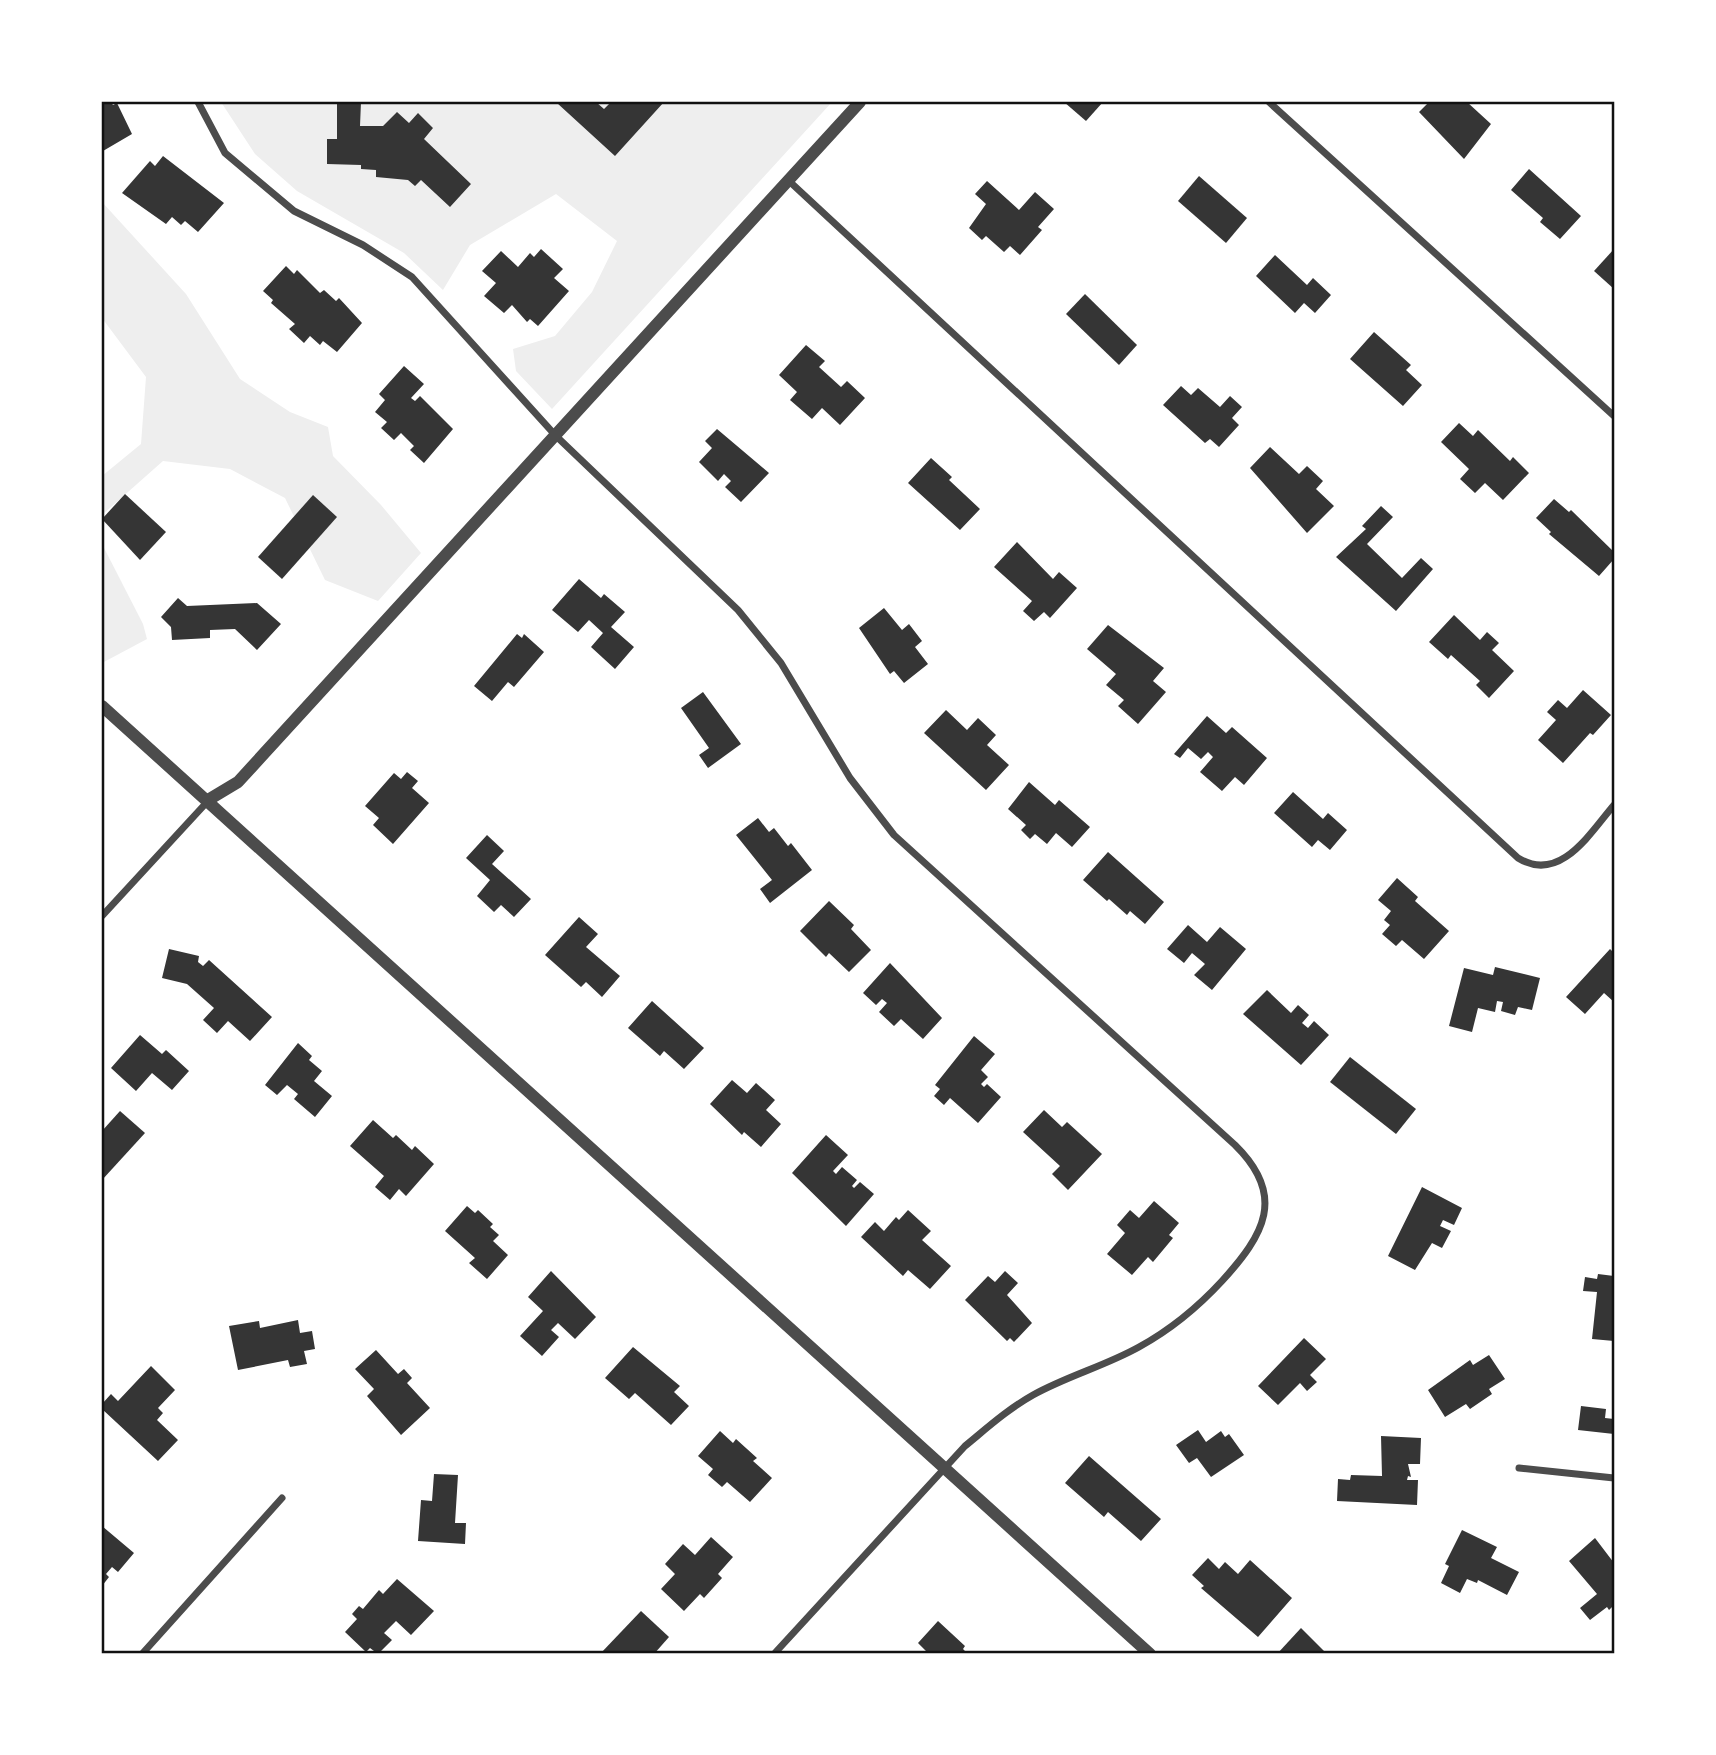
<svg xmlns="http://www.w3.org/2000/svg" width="1716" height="1755" viewBox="0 0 1716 1755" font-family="Figtree,sans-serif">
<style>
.green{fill:#eee}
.building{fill:#353535}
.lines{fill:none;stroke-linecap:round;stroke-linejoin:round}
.minor{stroke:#4c4c4c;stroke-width:7}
.tertiary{stroke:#4c4c4c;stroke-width:12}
.neatline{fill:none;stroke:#111;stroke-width:2.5}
</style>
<rect width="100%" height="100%" fill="#fff"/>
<g class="green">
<polygon points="221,102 832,102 552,409 516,371 513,349 555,336 592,292 617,241 556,194 470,245 443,290 404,253 297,191 255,154"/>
<polygon points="102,202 186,294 240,379 290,412 328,427 333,456 381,505 421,553 378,601 325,580 285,498 230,469 163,461 102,515 102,476 141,444 146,377 102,318"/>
<polygon points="102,544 143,624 147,639 102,663"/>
</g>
<g class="building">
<polygon points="102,102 111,102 113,105 117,103 132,134 103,151"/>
<polygon points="337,102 361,102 360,126 383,126 397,112 409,123 418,113 433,128 424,139 471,184 450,207 421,180 415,186 408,180 376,177 376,170 361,169 361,165 327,164 327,139 337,139"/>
<polygon points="558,102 596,102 604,109 611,102 664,102 615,156 557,103"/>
<polygon points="1064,102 1103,102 1086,121"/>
<polygon points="1429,102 1459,104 1467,102 1491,124 1464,159 1419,112"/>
<polygon points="163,156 224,203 198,232 185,221 181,225 172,217 166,224 122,193 150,161 155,166"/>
<polygon points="1529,169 1581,216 1560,239 1540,222 1543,218 1511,190"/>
<polygon points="1199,176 1247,218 1226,243 1178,201"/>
<polygon points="987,181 1019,210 1035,192 1054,209 1038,227 1042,230 1020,255 1010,246 1004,252 986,236 982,240 969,228 986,204 975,194"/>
<polygon points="541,249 563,269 554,278 569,291 538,326 530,319 527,322 512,305 504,313 484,296 496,283 482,271 501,251 518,267 530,253 534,257"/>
<polygon points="1614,249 1614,289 1594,271"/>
<polygon points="1275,255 1307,285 1313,278 1331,295 1315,313 1304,303 1295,313 1256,276"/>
<polygon points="286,266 294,274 297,270 320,293 324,290 336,301 339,298 362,323 337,352 323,341 320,345 310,336 304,343 289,329 295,324 271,303 273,300 263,291"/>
<polygon points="1085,294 1137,345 1119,365 1066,314"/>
<polygon points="1374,332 1411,365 1406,370 1422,385 1403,406 1350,359"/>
<polygon points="806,345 825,361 819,367 841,387 847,381 865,398 840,425 822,408 812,419 790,400 797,392 779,375"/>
<polygon points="404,366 424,384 411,398 415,401 420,396 453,429 424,463 410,450 414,446 401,433 394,440 381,428 387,422 375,412 385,400 379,394"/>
<polygon points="1181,386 1191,395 1198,388 1220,407 1230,396 1242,407 1232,418 1239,425 1219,447 1210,439 1205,443 1163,405"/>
<polygon points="1459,423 1473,436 1478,430 1510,461 1513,457 1529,473 1503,500 1485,483 1475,493 1460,479 1469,469 1441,442"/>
<polygon points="717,429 769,473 741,502 725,487 731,481 724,474 718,481 699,462 712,448 705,441"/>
<polygon points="1270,447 1299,474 1307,466 1323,481 1316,489 1334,506 1307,533 1250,468"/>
<polygon points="931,458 952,477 949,480 980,509 960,530 908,483"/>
<polygon points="125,494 166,532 140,560 102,519"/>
<polygon points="313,495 337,517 282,579 258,557"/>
<polygon points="1554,499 1569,512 1571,510 1614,552 1614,559 1599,576 1549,534 1551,532 1536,518"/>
<polygon points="1381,506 1393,517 1367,544 1402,578 1421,558 1433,569 1396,611 1336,557 1366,529 1362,526"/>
<polygon points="1017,542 1053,579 1059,572 1077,588 1050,618 1044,612 1034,621 1023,611 1032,601 994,567"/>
<polygon points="579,579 601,598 604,594 625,612 611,627 634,647 615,669 591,647 603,633 589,620 578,632 552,610"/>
<polygon points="178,598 187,606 257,603 281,624 257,650 235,629 210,630 210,638 172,640 171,627 161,617"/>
<polygon points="884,608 902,630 909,624 922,641 915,647 928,664 904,683 894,671 890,674 859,628"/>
<polygon points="1454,615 1480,640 1487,632 1499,643 1492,650 1514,671 1489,698 1476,685 1480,681 1451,655 1448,659 1429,642"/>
<polygon points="1108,625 1164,668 1153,681 1166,692 1138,724 1118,706 1124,700 1106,685 1116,674 1087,649"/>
<polygon points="517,634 522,638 524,634 544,652 514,687 508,682 492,701 474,686"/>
<polygon points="1583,690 1611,715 1593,735 1590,733 1563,763 1538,740 1556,720 1547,712 1558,700 1567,708"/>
<polygon points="703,692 741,744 708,768 699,755 709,748 681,708"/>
<polygon points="946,710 967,730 978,718 996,735 987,745 1009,765 986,790 924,733"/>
<polygon points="1207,716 1226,733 1232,727 1267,758 1244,785 1235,777 1222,791 1200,772 1213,757 1208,752 1201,759 1188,748 1180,758 1174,754"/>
<polygon points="407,772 418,781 412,788 429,803 393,844 373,825 379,818 365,806 394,773 401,779"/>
<polygon points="1029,782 1055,805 1059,800 1090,827 1072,847 1056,833 1047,844 1035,834 1030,839 1021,830 1026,825 1008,809"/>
<polygon points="1293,792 1323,819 1328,813 1347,830 1330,850 1318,840 1312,847 1274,813"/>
<polygon points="758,818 769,832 774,828 788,846 791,843 812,870 770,903 760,889 772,880 736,835"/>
<polygon points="487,835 504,851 492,864 531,899 514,917 501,905 494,912 477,896 490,880 466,858"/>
<polygon points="1108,852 1164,902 1145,924 1130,911 1127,915 1109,899 1107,901 1083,880"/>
<polygon points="1397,878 1418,897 1415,901 1449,931 1424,959 1402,940 1396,946 1382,934 1390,925 1384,920 1391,911 1378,900"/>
<polygon points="829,901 854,925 851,929 871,950 849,972 829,953 826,957 800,931"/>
<polygon points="579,917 598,934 586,947 620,976 602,997 586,982 581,987 545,955"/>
<polygon points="1188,925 1207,942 1220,927 1246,949 1212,990 1194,975 1205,964 1192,953 1184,963 1167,949"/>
<polygon points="169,949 199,956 198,962 203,966 209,960 272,1017 250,1041 228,1021 217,1033 203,1020 214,1008 187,984 162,978"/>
<polygon points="1610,949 1614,953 1614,1002 1604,993 1585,1014 1566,997"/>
<polygon points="890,963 942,1018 923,1039 901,1019 894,1026 879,1012 887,1003 882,999 876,1005 863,993"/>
<polygon points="1495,967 1540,978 1532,1010 1518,1007 1515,1015 1501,1011 1503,1002 1497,1001 1495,1012 1478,1008 1472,1032 1449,1026 1464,968 1493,975"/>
<polygon points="1267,990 1291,1013 1298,1005 1309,1015 1302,1023 1308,1028 1314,1021 1329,1035 1301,1065 1243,1014"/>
<polygon points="652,1001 704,1048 684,1069 664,1051 660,1056 628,1028"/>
<polygon points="140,1035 162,1054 166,1050 189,1071 172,1090 152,1073 136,1091 111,1068"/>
<polygon points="974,1036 995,1054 981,1070 988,1077 981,1084 984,1087 987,1084 1001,1097 978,1123 950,1098 944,1105 934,1096 940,1089 935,1085"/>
<polygon points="298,1043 312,1056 309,1060 322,1071 314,1081 332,1096 315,1117 294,1099 298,1094 287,1085 277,1095 265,1085"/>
<polygon points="1350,1057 1416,1109 1396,1134 1330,1082"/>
<polygon points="732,1080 747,1093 756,1083 775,1100 766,1110 781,1124 761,1147 744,1132 742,1135 710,1104"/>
<polygon points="1044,1110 1062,1127 1067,1122 1102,1154 1068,1190 1052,1174 1060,1166 1023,1132"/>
<polygon points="120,1111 145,1133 102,1180 102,1131"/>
<polygon points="373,1120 393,1138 396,1135 412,1150 415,1146 434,1164 406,1196 399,1189 390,1200 375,1187 384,1176 350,1146"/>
<polygon points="826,1135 848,1155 833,1171 836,1174 842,1167 857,1180 852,1186 854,1188 860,1182 874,1194 846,1226 792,1173"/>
<polygon points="1422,1187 1462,1208 1454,1225 1443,1220 1440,1226 1451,1231 1442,1248 1432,1243 1415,1270 1388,1256"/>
<polygon points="1154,1201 1179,1223 1169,1235 1173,1238 1153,1262 1148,1257 1132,1275 1107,1254 1125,1233 1117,1225 1130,1210 1139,1218"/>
<polygon points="467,1206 475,1213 478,1210 493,1224 490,1227 499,1235 493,1241 508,1255 487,1279 469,1263 475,1258 445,1231"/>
<polygon points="908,1210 931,1231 922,1240 951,1266 930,1289 908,1270 903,1276 861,1237 875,1222 884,1231 896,1217 899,1220"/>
<polygon points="551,1271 596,1317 575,1339 558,1323 551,1330 559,1337 542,1356 520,1336 543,1311 528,1297"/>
<polygon points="1005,1271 1018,1283 1007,1295 1032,1323 1014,1342 1010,1338 1007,1341 965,1300 988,1276 995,1282"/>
<polygon points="1598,1274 1614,1276 1614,1341 1592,1339 1597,1292 1583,1291 1585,1277 1597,1279"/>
<polygon points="298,1320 300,1333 312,1331 315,1349 304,1351 307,1364 290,1367 288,1360 238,1370 229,1326 259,1321 260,1328"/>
<polygon points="1304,1338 1326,1359 1310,1375 1317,1382 1307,1391 1300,1383 1278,1405 1258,1386"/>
<polygon points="633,1347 680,1386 674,1392 689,1406 671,1425 635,1393 629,1399 605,1378"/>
<polygon points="376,1350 398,1374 404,1369 412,1378 407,1383 430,1408 401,1435 367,1396 374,1389 355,1369"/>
<polygon points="1489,1355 1505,1379 1489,1389 1492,1394 1470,1409 1466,1404 1445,1417 1428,1390 1470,1360 1473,1365"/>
<polygon points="151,1366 175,1390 158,1408 163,1413 157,1420 178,1440 158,1461 102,1409 102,1404 111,1394 118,1401"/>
<polygon points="1581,1406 1606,1409 1605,1418 1614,1419 1614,1434 1578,1430"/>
<polygon points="1198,1430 1206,1442 1221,1431 1225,1437 1229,1434 1244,1455 1211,1477 1197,1458 1189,1463 1176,1445"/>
<polygon points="720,1431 733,1443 736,1439 757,1458 753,1461 772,1478 750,1502 727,1482 722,1487 708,1475 713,1469 698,1456"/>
<polygon points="1381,1436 1421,1438 1420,1464 1408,1464 1411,1477 1408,1476 1407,1480 1418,1480 1417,1505 1337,1501 1338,1479 1350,1480 1351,1475 1382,1476"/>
<polygon points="1089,1456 1161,1519 1141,1541 1108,1512 1104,1517 1065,1483"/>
<polygon points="434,1474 458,1475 455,1523 466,1523 465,1544 418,1541 421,1500 432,1501"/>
<polygon points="102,1526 134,1553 118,1572 112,1567 106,1574 109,1577 102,1586"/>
<polygon points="1462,1530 1497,1547 1491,1558 1519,1572 1507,1595 1478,1580 1477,1583 1467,1579 1460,1593 1441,1583 1449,1566 1445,1564"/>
<polygon points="711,1537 733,1557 718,1574 722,1578 704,1598 700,1594 684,1611 661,1589 675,1574 665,1564 683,1544 695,1555"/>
<polygon points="1595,1538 1614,1563 1614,1605 1609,1610 1607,1607 1590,1620 1580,1608 1597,1594 1569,1561"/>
<polygon points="1208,1558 1219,1569 1225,1562 1238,1574 1250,1560 1292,1598 1258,1637 1201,1588 1204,1586 1192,1575"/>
<polygon points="397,1579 434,1611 411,1635 396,1621 384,1633 392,1640 378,1654 370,1648 366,1652 345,1632 357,1619 352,1614 359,1606 363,1609 379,1590 383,1594"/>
<polygon points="641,1611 669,1637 654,1654 600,1654"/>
<polygon points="938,1621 965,1646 963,1649 968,1654 929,1654 918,1643"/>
<polygon points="1301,1628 1327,1654 1277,1654"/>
</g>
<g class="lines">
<g class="minor">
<path d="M198,102L225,153L294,211L363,245L412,277L556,436L738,610L781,663L850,778L894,835L1235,1145C1287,1196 1264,1235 1222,1281C1198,1307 1170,1330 1139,1347C1105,1366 1067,1376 1033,1395C1008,1409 987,1428 965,1446L774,1654"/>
<polyline points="1269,102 1614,416"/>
<path d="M789,181L1518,858C1560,884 1590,833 1614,805"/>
<polyline points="102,916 208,801"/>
<polyline points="1519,1468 1614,1478"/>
<polyline points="142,1654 282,1498"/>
</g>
<g class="tertiary">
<polyline points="102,706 1150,1654"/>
<polyline points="208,800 238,782 860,102"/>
</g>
</g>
<rect width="1716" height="1755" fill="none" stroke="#ffffff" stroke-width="206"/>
<rect x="103" y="103" width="1510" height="1549" class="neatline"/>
</svg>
